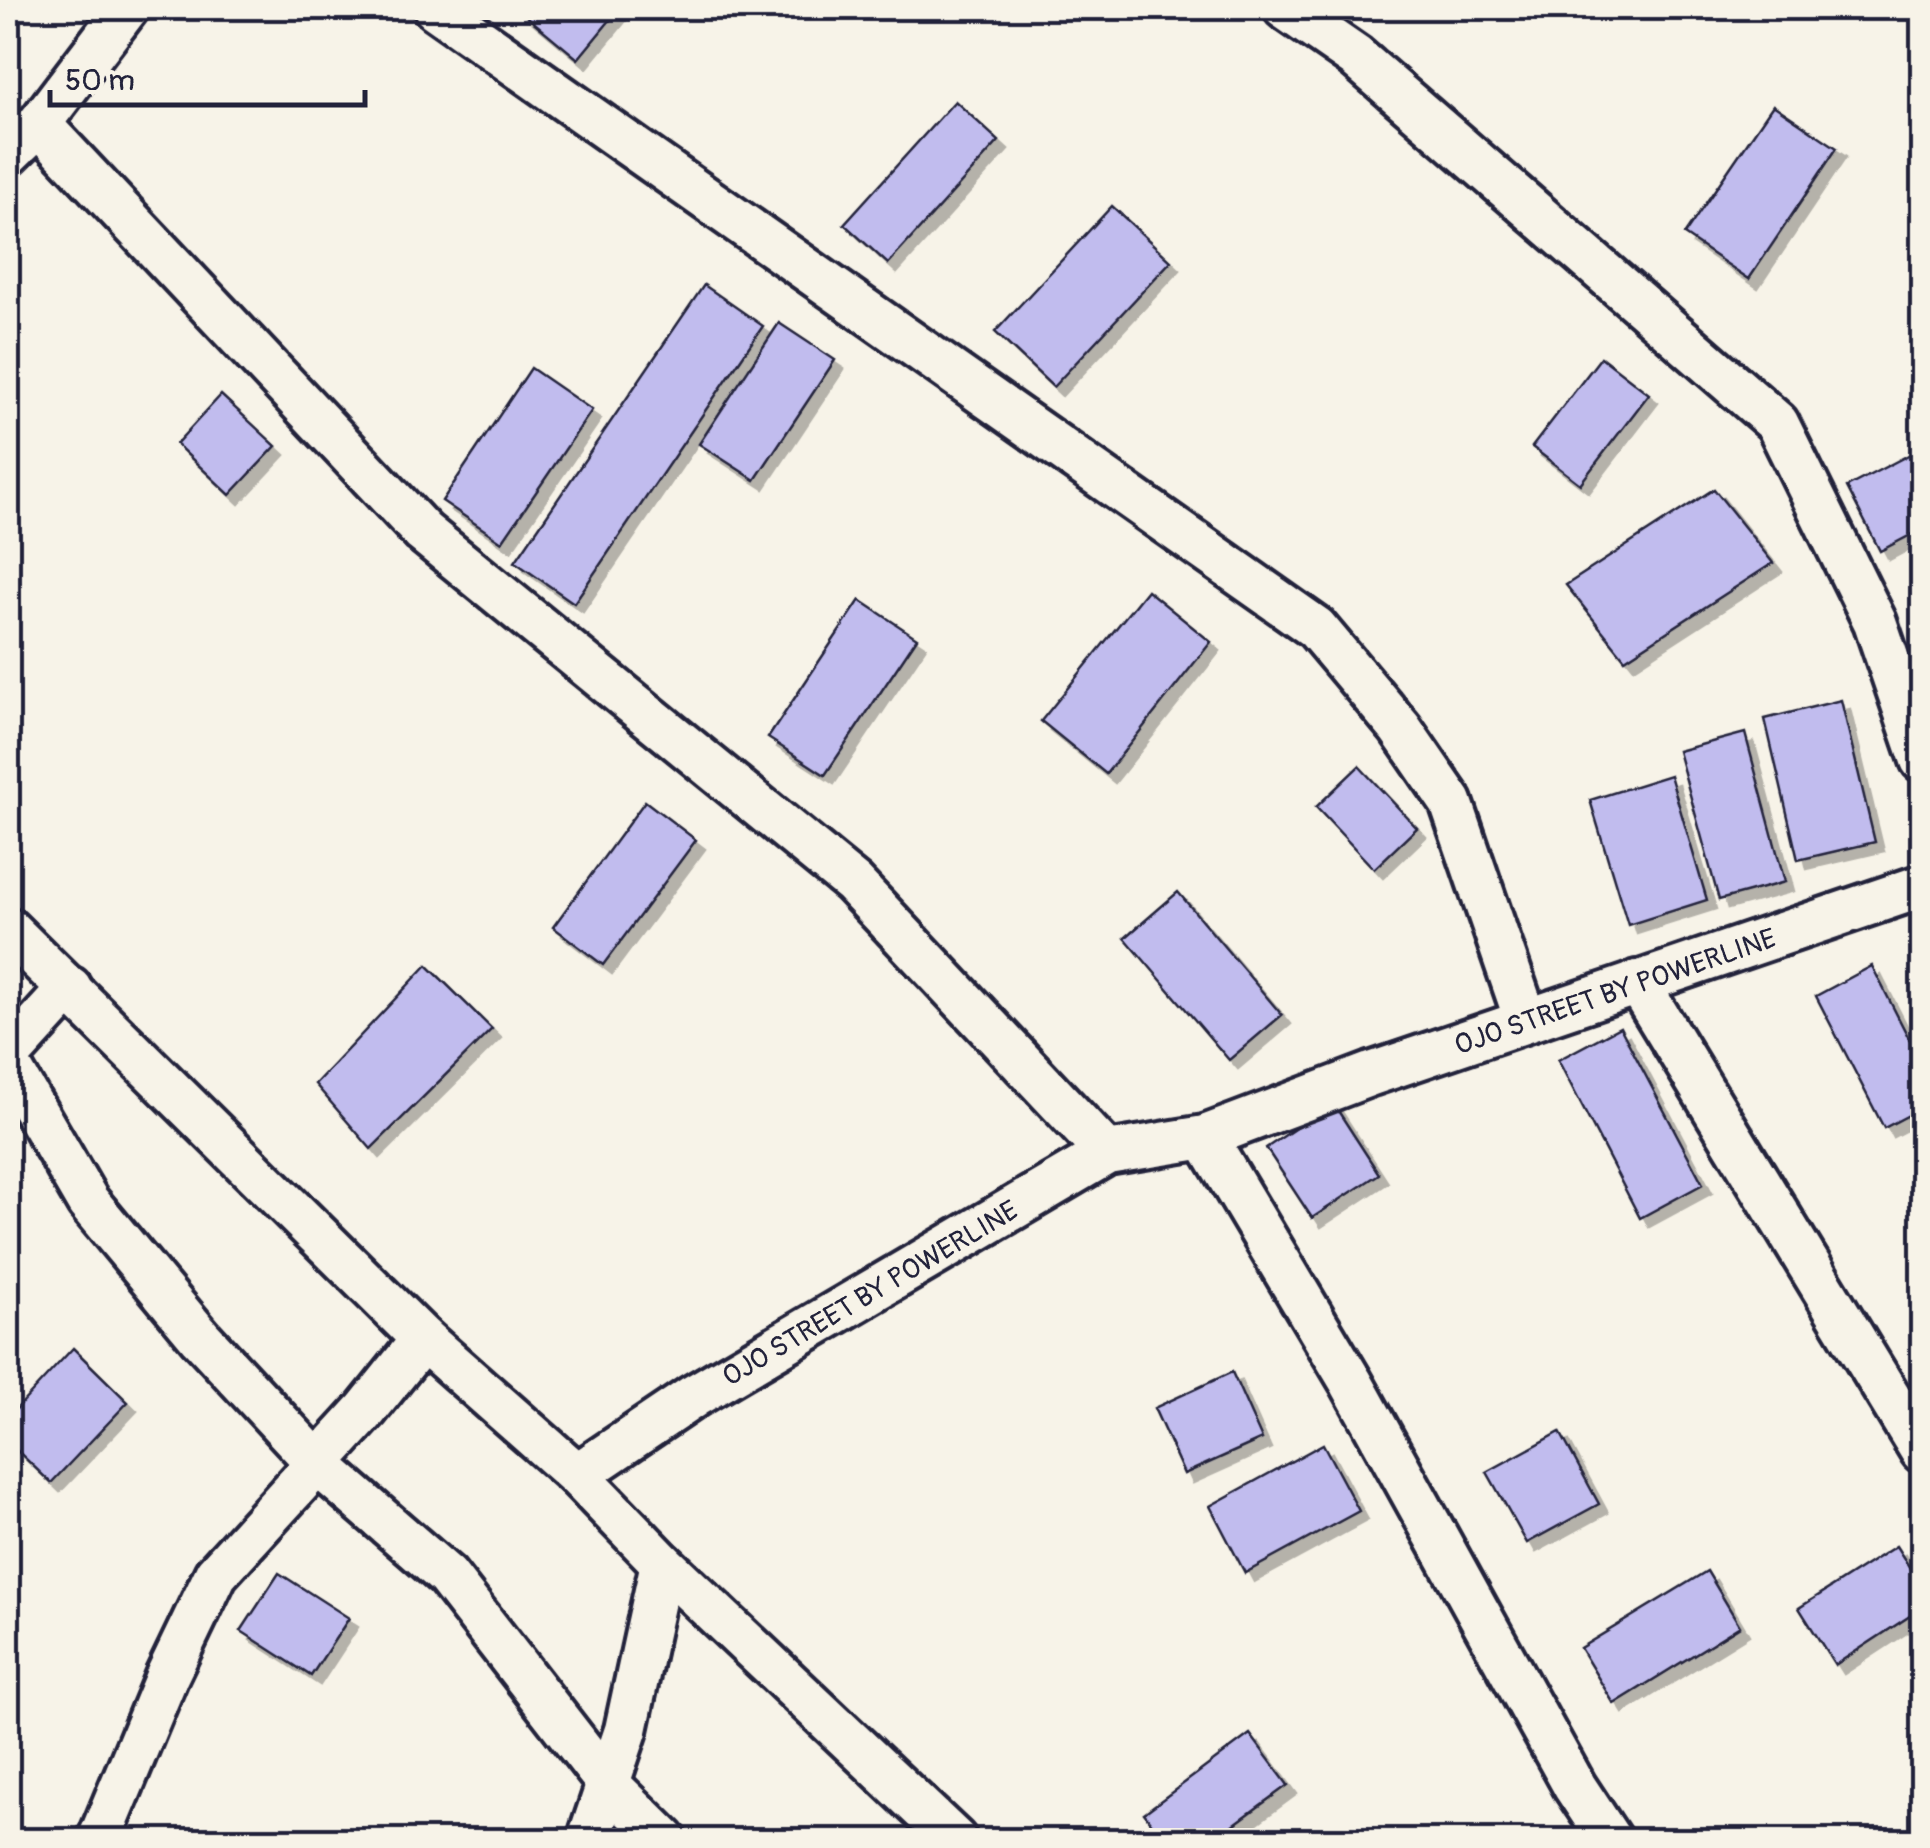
<svg xmlns="http://www.w3.org/2000/svg" width="1930" height="1848" viewBox="0 0 1930 1848" font-family="Pangolin,sans-serif">
<style>
.building{fill:#c1bcee;stroke:#22223b;stroke-width:2.5;filter:url(#shadow)}
.lines{fill:none;stroke-linecap:round;stroke-linejoin:round}
.street-casing{stroke:#22223b;stroke-width:50}
.street{stroke:#f7f3e8;stroke-width:42}
.labels{text-anchor:middle;stroke-width:8;stroke-linejoin:round;paint-order:stroke}
.street-label{font-size:28px;fill:#22223b;stroke:#f7f3e8}
</style>
<defs>
<filter id="shadow"><feDropShadow dx="9" dy="9" stdDeviation="0" flood-color="#0004"/></filter>
</defs>
<rect width="100%" height="100%" fill="#f7f3e8"/>
<filter id="ink" filterUnits="userSpaceOnUse"><feTurbulence type="fractalNoise" baseFrequency=".01" numOctaves="2"/><feDisplacementMap in="SourceGraphic" scale="20" xChannelSelector="R" yChannelSelector="G"/><feConvolveMatrix kernelMatrix="1 2 1 2 8 2 1 2 1" color-interpolation-filters="sRGB"/></filter>
<g filter="url(#ink)">
<g class="building">
<polygon points="521,8 620,8 578,59 519,10"/>
<polygon points="955,101 999,141 888,264 844,224"/>
<polygon points="1773,105 1837,148 1749,279 1684,235"/>
<polygon points="1112,206 1171,261 1053,387 995,332"/>
<polygon points="704,285 763,326 574,603 515,562"/>
<polygon points="779,323 835,360 755,480 699,444"/>
<polygon points="1601,357 1649,394 1580,484 1532,447"/>
<polygon points="531,368 592,410 502,542 442,501"/>
<polygon points="221,395 276,446 230,495 176,444"/>
<polygon points="1922,448 1922,529 1880,551 1847,487"/>
<polygon points="1714,489 1773,563 1625,659 1566,585"/>
<polygon points="1147,590 1211,642 1106,774 1041,721"/>
<polygon points="860,600 917,638 825,775 768,738"/>
<polygon points="1841,700 1875,842 1798,860 1765,719"/>
<polygon points="1745,733 1785,882 1719,900 1678,751"/>
<polygon points="1359,766 1417,828 1374,869 1316,807"/>
<polygon points="1670,775 1707,900 1628,925 1590,800"/>
<polygon points="645,801 696,840 603,965 553,927"/>
<polygon points="1178,892 1282,1015 1229,1060 1125,938"/>
<polygon points="427,965 492,1029 371,1149 315,1084"/>
<polygon points="1872,966 1922,1064 1922,1108 1884,1128 1816,996"/>
<polygon points="1620,1027 1703,1184 1640,1218 1558,1060"/>
<polygon points="1333,1103 1379,1174 1312,1218 1266,1148"/>
<polygon points="73,1348 128,1402 51,1483 8,1442 8,1418"/>
<polygon points="1232,1372 1262,1439 1184,1474 1154,1408"/>
<polygon points="1560,1432 1599,1504 1527,1543 1487,1472"/>
<polygon points="1323,1444 1359,1511 1245,1573 1210,1506"/>
<polygon points="1896,1546 1922,1587 1922,1608 1835,1665 1799,1608"/>
<polygon points="1707,1571 1740,1626 1614,1704 1580,1648"/>
<polygon points="279,1573 349,1618 311,1676 241,1631"/>
<polygon points="1250,1734 1288,1785 1213,1840 1164,1840 1144,1813"/>
</g>
<g class="lines">
<defs>
<g id="street">
<polyline points="435,8 1316,628 1400,728 1451,802 1526,1020"/>
<polyline points="1285,8 1356,57 1777,423 1875,622 1922,760"/>
<polyline points="39,124 423,532 853,883 1107,1153"/>
<polyline points="8,154 39,124 127,8"/>
<polyline points="8,929 423,1339 577,1475 662,1563 955,1840"/>
<polyline points="1637,982 1922,1451"/>
<polyline points="8,1056 70,988"/>
<polyline points="8,1064 88,1202 200,1337 318,1464 447,1576 609,1785 665,1840"/>
<polyline points="1205,1137 1351,1382 1575,1787 1610,1840"/>
<path id="s1" d="M577,1475L694,1396L1107,1153L1205,1137L1371,1074L1922,886"/>
<polyline points="99,1840 167,1676 216,1574 366,1410 423,1339"/>
<polyline points="589,1840 626,1730 662,1563"/>
</g>
</defs>
<use href="#street" class="street-casing"/>
<use href="#street" class="street"/>
</g>
</g>
<g class="labels">
<g class="street-label">
<text dy="10" stroke="none"><textPath href="#s1" startOffset="1155">OJO STREET BY POWERLINE</textPath></text>
<text dy="10" stroke="none"><textPath href="#s1" startOffset="345">OJO STREET BY POWERLINE</textPath></text>
</g>
</g>
<rect width="1930" height="1848" fill="none" stroke="#f7f3e8" stroke-width="40"/>
<rect x="20" y="20" width="1890" height="1808" fill="none" stroke="#22223b" stroke-width="4" filter="url(#ink)"/>
<path d="M50 90v15h315v-15" fill="none" stroke="#22223b" stroke-width="5"/>
<text x="65" y="90" font-size="30" fill="#22223b" stroke="#f7f3e8" stroke-width="8" paint-order="stroke">50 m</text>
</svg>
